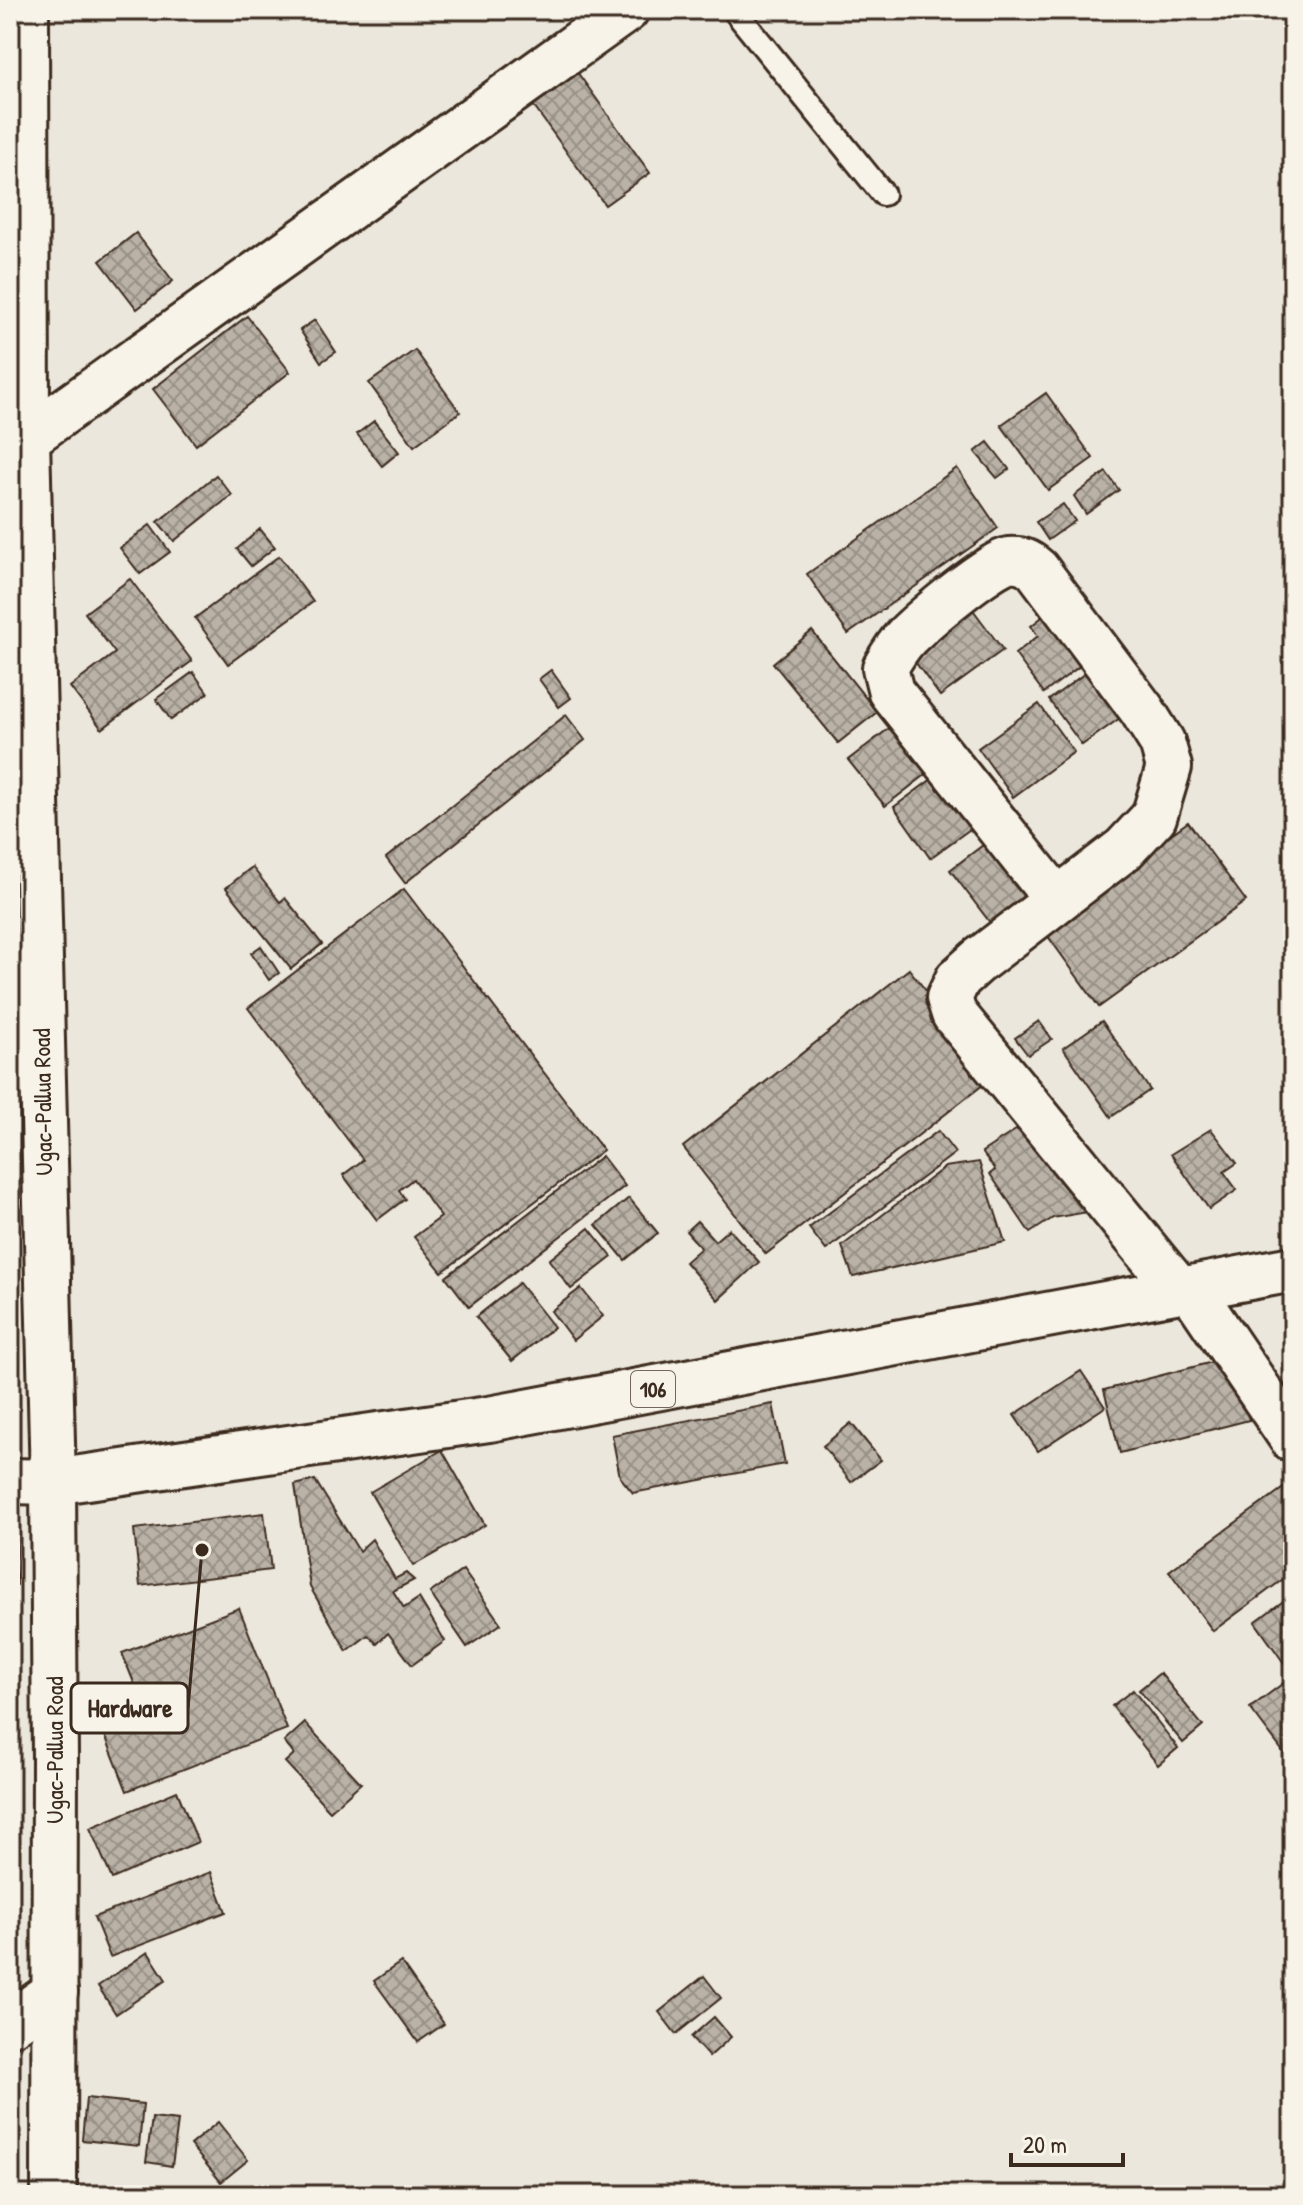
<svg xmlns="http://www.w3.org/2000/svg" width="1303" height="2205" viewBox="0 0 1303 2205" font-family="'Patrick Hand',sans-serif">
<style>
.built{fill:#ddd7cc}
.building{fill:url(#building-cross-hatch);stroke:#3b2a1e;stroke-width:2}
.lines{fill:none;stroke-linecap:round;stroke-linejoin:round}
.lane-casing{stroke:#3b2a1e;stroke-width:28}
.street-casing{stroke:#3b2a1e;stroke-width:50}
.secondary-casing{stroke:#3b2a1e;stroke-width:50}
.highway-casing{stroke:#3b2a1e;stroke-width:50}
.lane{stroke:#f7f3e8;stroke-width:22}
.street{stroke:#f7f3e8;stroke-width:44}
.secondary{stroke:#f7f3e8;stroke-width:44}
.highway{stroke:#f7f3e8;stroke-width:44}
.labels{text-anchor:middle;stroke-width:6;stroke-linejoin:round;paint-order:stroke}
.shield{fill:#f7f3e8;stroke:#73665b;stroke-width:2}
.shield-label{font-size:22px;font-weight:bold;fill:#3b2a1e}
.street-label{font-size:24px;fill:#3b2a1e;stroke:#f7f3e8}
.leader{fill:none;stroke:#3b2a1e;stroke-width:3}
.callout-dot{fill:#3b2a1e;stroke:#f7f3e8;stroke-width:3}
.callout{fill:#f7f3e8;stroke:#3b2a1e;stroke-width:3}
.callout-label{font-size:26px;text-anchor:middle;font-weight:bold;fill:#3b2a1e}
</style>
<defs>
<pattern id="building-cross-hatch" width="8" height="8" patternUnits="userSpaceOnUse" patternTransform="scale(2)"><rect width="8" height="8" fill="#bab2a7"/><path d="M0 0l8 8M0 8l8-8" fill="none" stroke="#989187"/></pattern>
</defs>
<rect width="100%" height="100%" fill="#ece7dc"/>
<filter id="ink" filterUnits="userSpaceOnUse"><feTurbulence type="fractalNoise" baseFrequency=".0125" numOctaves="2"/><feDisplacementMap in="SourceGraphic" scale="16" xChannelSelector="R" yChannelSelector="G"/><feConvolveMatrix kernelMatrix="1 2 1 2 8 2 1 2 1" color-interpolation-filters="sRGB"/></filter>
<g filter="url(#ink)">
<polygon class="built" points="19,2040 21,2195 10,2195 10,2047"/>
<g class="building">
<polygon points="572,65 650,173 605,205 527,97"/>
<polygon points="136,233 173,281 137,309 100,261"/>
<polygon points="247,316 290,372 196,445 153,389"/>
<polygon points="315,320 336,352 321,362 300,330"/>
<polygon points="415,350 460,412 414,446 369,383"/>
<polygon points="1046,393 1093,458 1048,490 1001,425"/>
<polygon points="374,421 399,452 382,466 357,434"/>
<polygon points="988,442 1009,469 997,478 975,452"/>
<polygon points="957,468 998,528 848,634 807,574"/>
<polygon points="1106,472 1119,490 1086,514 1074,496"/>
<polygon points="216,475 232,495 174,541 158,522"/>
<polygon points="1063,504 1075,521 1048,540 1036,522"/>
<polygon points="150,525 170,552 140,574 120,548"/>
<polygon points="260,529 275,547 251,566 237,549"/>
<polygon points="279,556 313,602 228,664 195,618"/>
<polygon points="130,579 192,661 102,729 70,687 115,653 85,613"/>
<polygon points="968,603 1003,650 940,696 905,648"/>
<polygon points="1056,606 1097,653 1044,693 1015,654 1038,636 1031,626"/>
<polygon points="812,631 877,712 838,743 773,663"/>
<polygon points="1100,662 1134,708 1082,745 1049,700"/>
<polygon points="551,670 571,698 559,707 539,679"/>
<polygon points="193,672 208,693 171,720 156,699"/>
<polygon points="1039,704 1074,752 1013,797 978,748"/>
<polygon points="566,715 585,740 405,883 386,858"/>
<polygon points="896,723 933,769 885,806 848,760"/>
<polygon points="940,773 977,824 930,858 894,807"/>
<polygon points="1188,822 1246,901 1099,1007 1042,928"/>
<polygon points="995,836 1037,891 992,925 950,870"/>
<polygon points="252,867 280,902 285,898 322,944 291,969 226,888"/>
<polygon points="404,889 603,1150 442,1272 414,1237 441,1217 413,1179 399,1190 405,1199 377,1220 343,1175 363,1160 248,1008"/>
<polygon points="261,946 279,973 269,980 251,953"/>
<polygon points="909,969 993,1077 766,1254 683,1147"/>
<polygon points="1039,1021 1052,1039 1028,1055 1015,1038"/>
<polygon points="1102,1021 1150,1090 1111,1117 1063,1048"/>
<polygon points="1025,1124 1087,1212 1053,1218 1030,1233 990,1174 995,1170 982,1152"/>
<polygon points="1211,1129 1237,1163 1224,1172 1237,1190 1209,1209 1171,1154"/>
<polygon points="938,1131 955,1153 826,1250 809,1228"/>
<polygon points="602,1156 625,1186 469,1307 446,1277"/>
<polygon points="979,1162 1005,1242 853,1277 842,1246 945,1167"/>
<polygon points="629,1198 658,1233 625,1260 596,1225"/>
<polygon points="697,1221 715,1241 729,1229 759,1262 718,1300 685,1262 701,1248 686,1231"/>
<polygon points="589,1228 612,1257 571,1289 549,1260"/>
<polygon points="519,1283 554,1327 512,1361 476,1317"/>
<polygon points="581,1288 603,1316 573,1340 551,1311"/>
<polygon points="1232,1357 1249,1420 1120,1453 1104,1390"/>
<polygon points="1081,1371 1105,1407 1038,1451 1014,1415"/>
<polygon points="773,1404 785,1464 633,1493 620,1477 612,1435"/>
<polygon points="851,1423 881,1460 851,1482 823,1446"/>
<polygon points="442,1450 485,1525 413,1566 370,1492"/>
<polygon points="315,1480 359,1551 372,1539 395,1579 406,1573 414,1580 393,1591 404,1608 419,1598 445,1641 412,1665 388,1633 377,1644 368,1635 347,1651 310,1587 295,1485"/>
<polygon points="1293,1481 1293,1572 1213,1631 1169,1571"/>
<polygon points="264,1513 271,1570 140,1586 134,1529"/>
<polygon points="10,1516 18,1516 17,1585 10,1585"/>
<polygon points="463,1570 501,1624 467,1647 430,1593"/>
<polygon points="1293,1594 1293,1657 1284,1663 1255,1622"/>
<polygon points="239,1608 287,1729 127,1791 94,1707 137,1690 122,1653"/>
<polygon points="1160,1673 1203,1726 1183,1743 1139,1690"/>
<polygon points="1293,1676 1293,1759 1290,1761 1250,1708"/>
<polygon points="1133,1690 1178,1748 1158,1765 1112,1706"/>
<polygon points="305,1723 361,1783 330,1811 285,1762 294,1754 284,1742"/>
<polygon points="177,1791 198,1842 112,1879 90,1828"/>
<polygon points="211,1872 226,1912 110,1957 94,1917"/>
<polygon points="148,1952 166,1980 116,2014 98,1986"/>
<polygon points="401,1962 444,2024 418,2042 374,1981"/>
<polygon points="704,1976 721,1998 676,2034 659,2012"/>
<polygon points="714,2017 731,2037 709,2057 691,2037"/>
<polygon points="86,2098 143,2104 139,2146 82,2140"/>
<polygon points="152,2118 178,2121 172,2166 146,2162"/>
<polygon points="218,2122 248,2160 221,2182 190,2145"/>
</g>
<g class="lines">
<defs>
<polyline id="lane" points="734,10 883,194"/>
<g id="street">
<polyline points="27,438 626,10"/>
<path d="M1057,900L891,692L885,668C891,657 897,647 906,637C922,621 990,563 1009,560C1022,559 1028,562 1037,570L1142,710L1162,742L1169,767L1154,817L1124,849L978,961L958,979L949,998L954,1014L1179,1290"/>
<polyline points="1190,1288 1293,1440"/>
<polyline points="10,2024 55,1992"/>
</g>
<polyline id="secondary" points="26,10 27,438 53,1482 55,1758 54,2195"/>
<polyline id="highway" points="10,1481 53,1482 489,1419 1293,1269"/>
</defs>
<use href="#lane" class="lane-casing"/>
<use href="#street" class="street-casing"/>
<use href="#secondary" class="secondary-casing"/>
<use href="#highway" class="highway-casing"/>
<use href="#lane" class="lane"/>
<use href="#street" class="street"/>
<use href="#secondary" class="secondary"/>
<use href="#highway" class="highway"/>
</g>
</g>
<g class="labels">
<rect class="shield" x="631" y="1371" width="44" height="36" rx="6"/>
<g class="shield-label">
<text x="653" y="1397">106</text>
</g>
<g class="street-label">
<text transform="translate(43 1102) rotate(-91)" y="8">Ugac-Pallua Road</text>
<text transform="translate(55 1750) rotate(-90)" y="8">Ugac-Pallua Road</text>
</g>
</g>
<path class="leader" d="M202 1550L188 1708"/>
<circle class="callout-dot" cx="202" cy="1550" r="8"/>
<rect class="callout" x="71" y="1683" width="117" height="50" rx="8"/>
<g class="callout-label">
<text x="130" y="1717">Hardware</text>
</g>
<rect width="1303" height="2205" fill="none" stroke="#f7f3e8" stroke-width="40"/>
<rect x="20" y="20" width="1263" height="2165" fill="none" stroke="#3b2a1e" stroke-width="3" filter="url(#ink)"/>
<path d="M1011 2153v12h112v-12" fill="none" stroke="#3b2a1e" stroke-width="4"/>
<text x="1023" y="2153" font-size="24" fill="#3b2a1e" stroke="#f7f3e8" stroke-width="6" paint-order="stroke">20 m</text>
</svg>
